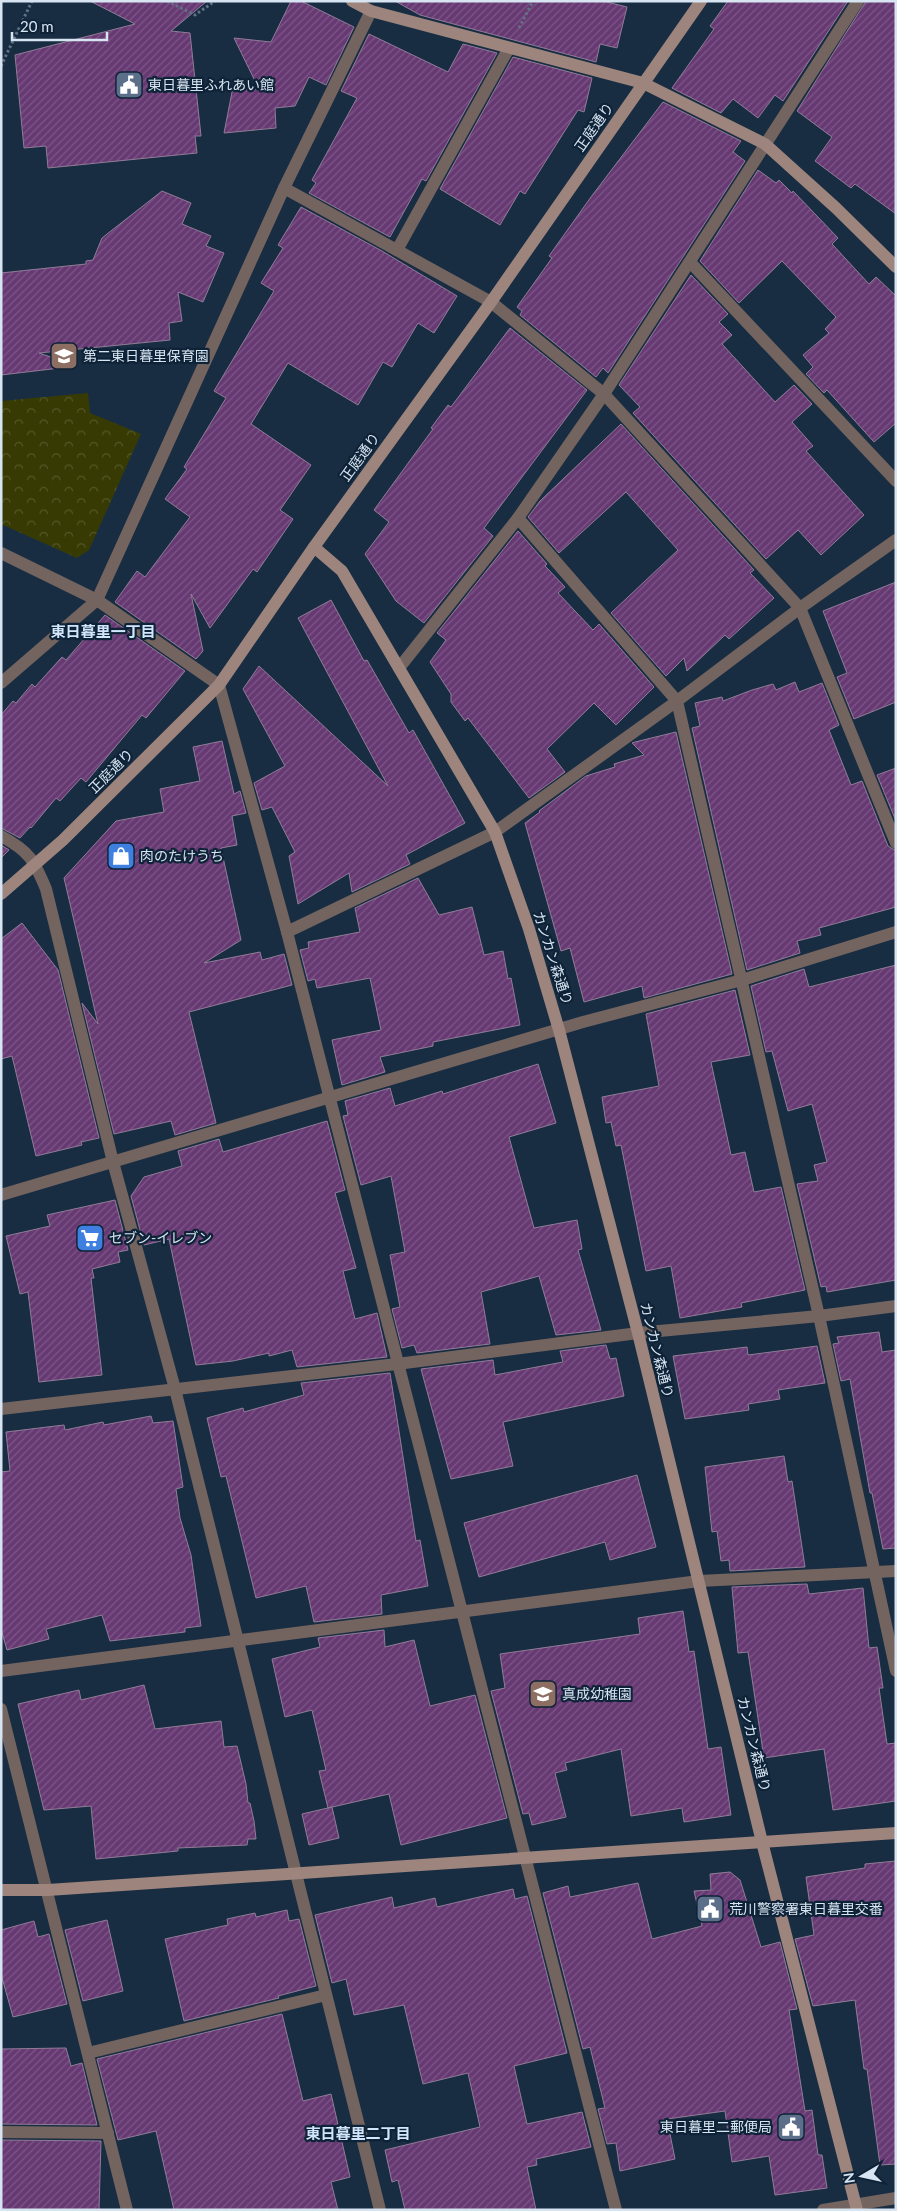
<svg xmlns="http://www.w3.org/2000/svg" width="897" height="2211" viewBox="0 0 897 2211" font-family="Lato,'Noto Sans JP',sans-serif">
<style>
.forest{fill:url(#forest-crowns)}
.building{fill:url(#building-hatch);stroke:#917c97}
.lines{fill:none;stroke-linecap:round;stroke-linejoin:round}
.path{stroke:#607284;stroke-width:3;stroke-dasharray:2.5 2.5;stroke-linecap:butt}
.lane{stroke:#746460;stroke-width:12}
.street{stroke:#746460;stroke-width:12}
.secondary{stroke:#9d847d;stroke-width:12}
.labels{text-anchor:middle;stroke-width:4.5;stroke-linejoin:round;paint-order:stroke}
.poi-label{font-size:14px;fill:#d7e4f2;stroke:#0e2337;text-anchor:start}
.street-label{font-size:14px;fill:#d7e4f2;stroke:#0e2337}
.neighbourhood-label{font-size:15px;font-weight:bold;fill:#d1e6fc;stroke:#0e2337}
</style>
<defs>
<pattern id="forest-crowns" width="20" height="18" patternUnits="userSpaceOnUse" patternTransform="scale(1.25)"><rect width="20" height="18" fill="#373b03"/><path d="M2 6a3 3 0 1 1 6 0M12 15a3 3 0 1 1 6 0" fill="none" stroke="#535728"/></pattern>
<pattern id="building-hatch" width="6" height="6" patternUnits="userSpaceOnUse" patternTransform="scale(1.25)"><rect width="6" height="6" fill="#673973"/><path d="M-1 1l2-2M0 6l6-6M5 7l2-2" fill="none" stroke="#7c5687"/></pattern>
</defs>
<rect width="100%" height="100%" fill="#182d42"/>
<polygon class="forest" points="88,393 90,413 141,434 89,550 77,558 1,524 1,401"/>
<g class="building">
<polygon points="90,1 207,1 171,31 190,33 201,136 195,136 197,153 48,168 46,146 24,148 15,55 135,24"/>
<polygon points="291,1 301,1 354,27 326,85 309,77 295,106 275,108 276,128 224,133 233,87 257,85 234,38 271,42"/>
<polygon points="395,1 603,1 627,7 617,48 600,44 596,62 420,15"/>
<polygon points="728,1 848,1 783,101 775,95 758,118 733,99 721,113 672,88 714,29 710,26"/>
<polygon points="866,1 896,1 896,214 855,184 851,188 815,161 832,137 797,111"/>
<polygon points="369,34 448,72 463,44 497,53 426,181 422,179 390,237 309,193 316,183 312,180 357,98 341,91"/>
<polygon points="513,57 592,78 584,112 578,110 525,194 520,191 500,225 440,189"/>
<polygon points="663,102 741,141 733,152 745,161 608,373 603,368 596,377 520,315 522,311 517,307 552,258 549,256 591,197"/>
<polygon points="758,170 776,183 779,180 792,193 793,191 838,238 832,244 869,284 876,277 896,296 896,423 874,442 827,390 824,393 806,374 813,367 803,355 829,333 825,329 836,317 782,261 739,303 700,261"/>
<polygon points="162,191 191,203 182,224 211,236 206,246 224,253 203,302 178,292 182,321 169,323 170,340 39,353 77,366 1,375 1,273 86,264 86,261 93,260 102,238"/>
<polygon points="301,207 382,251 457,296 434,333 418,323 392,367 383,362 358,405 288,363 251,424 311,465 280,510 293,519 257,572 253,569 210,628 191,594 203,651 196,659 115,602 137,571 145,577 190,517 165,499 187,469 184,467 226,398 214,391 274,291 261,283 283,248 278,245"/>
<polygon points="691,275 728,314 719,322 732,335 722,344 775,402 794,385 812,404 792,422 813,446 806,451 864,515 821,555 798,530 766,559 633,413 640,407 619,385"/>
<polygon points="510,328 587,390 484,528 493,536 424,623 396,601 365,554 389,522 374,510 433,429 431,428 448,405 451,407"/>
<polygon points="621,424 754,570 750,573 774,598 729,639 725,635 687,671 684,658 666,676 611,613 678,550 626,492 559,553 528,517 540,501"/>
<polygon points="518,531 547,564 545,566 565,587 558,593 593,630 599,624 654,687 616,725 594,703 547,749 565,772 529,798 468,718 465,721 451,702 451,694 430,662 446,640 437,633"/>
<polygon points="896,582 896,702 854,719 837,677 847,673 823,611"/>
<polygon points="331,600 364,661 367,660 409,733 413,730 465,823 406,855 410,864 352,892 349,873 298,904 289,856 295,852 272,807 262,810 254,783 285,766 243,689 259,666 388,786 298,618"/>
<polygon points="105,615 185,671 146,718 142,715 86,782 81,778 60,801 56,798 31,828 30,827 20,838 1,828 1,715 13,701 16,703 32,684 35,687 62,657 66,660"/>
<polygon points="795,682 799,692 822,683 839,725 829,730 851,785 862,781 888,846 896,851 896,907 819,928 821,935 797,941 800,953 747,970 692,728 700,726 695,703 722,697 723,701 752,690 773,684 776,690"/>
<polygon points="676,732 732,974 644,998 642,986 584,1002 570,948 561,951 525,823 540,812 539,811 586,776 615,767 614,764 644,755 632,743 635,742"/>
<polygon points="222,741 234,794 240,791 246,813 232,816 237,845 221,848 241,940 204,963 260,952 262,960 284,954 292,985 189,1012 216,1123 175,1135 171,1121 114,1134 82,1003 98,1024 64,878 116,821 164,812 160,789 200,781 193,747"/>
<polygon points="896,768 896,821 877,775"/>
<polygon points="1,845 9,850 1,858"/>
<polygon points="418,878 439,915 472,907 484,955 503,951 508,979 511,978 520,1025 433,1042 433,1046 380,1057 385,1072 342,1085 332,1040 381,1030 370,978 317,988 315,979 308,981 300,950 309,948 308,942 360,932 355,908"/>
<polygon points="22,923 58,970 99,1138 81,1142 82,1145 36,1156 12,1056 1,1059 1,939"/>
<polygon points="896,965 896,1280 827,1292 826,1286 821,1287 797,1184 818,1181 814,1165 827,1162 812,1104 788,1111 772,1051 766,1052 751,986 804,969 809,987"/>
<polygon points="735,990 750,1055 711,1062 731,1155 745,1152 754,1192 781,1187 805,1290 741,1303 742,1307 680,1318 671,1266 646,1271 621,1145 616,1146 611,1122 606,1123 602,1097 659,1086 646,1014"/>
<polygon points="538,1064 556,1123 509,1137 534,1228 577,1220 582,1249 578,1250 601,1330 556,1335 539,1276 481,1292 490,1344 417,1353 414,1345 402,1348 392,1309 400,1307 390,1255 405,1252 391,1176 361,1185 343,1116 348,1115 345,1101 390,1088 395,1106 442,1091 443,1094"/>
<polygon points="327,1121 345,1190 335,1193 356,1268 343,1271 355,1319 377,1313 387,1357 297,1367 292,1350 269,1356 269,1353 233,1361 196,1365 169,1239 144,1245 131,1196 144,1177 182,1166 178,1151 219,1139 223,1152"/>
<polygon points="115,1200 128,1250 118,1252 120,1262 92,1269 94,1278 91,1278 102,1375 39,1382 28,1292 20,1294 6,1236 50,1226 47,1215"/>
<polygon points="879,1332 882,1352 896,1350 896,1548 883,1549 872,1493 870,1493 850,1379 841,1381 833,1344 839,1343 837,1337"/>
<polygon points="606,1345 610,1359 616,1358 624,1396 503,1422 513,1466 451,1479 421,1369 493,1360 495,1375 563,1362 560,1351"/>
<polygon points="817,1346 825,1383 778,1390 780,1399 748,1404 749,1410 685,1419 673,1356 747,1347 748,1355"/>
<polygon points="390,1373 416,1541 420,1540 428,1586 381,1595 382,1614 314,1622 306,1586 256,1598 226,1476 221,1477 207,1418 243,1408 244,1412 304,1395 301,1383"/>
<polygon points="151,1416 153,1423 173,1421 183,1487 176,1489 180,1518 191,1555 201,1626 185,1628 185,1632 110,1641 102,1615 46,1629 49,1639 7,1650 1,1629 1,1472 10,1471 6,1432 64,1425 65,1430 103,1422 104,1425"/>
<polygon points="784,1456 788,1482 792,1481 805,1567 730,1571 729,1560 721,1561 717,1531 712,1532 705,1467"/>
<polygon points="637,1475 656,1547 610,1560 605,1542 479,1577 464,1523"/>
<polygon points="807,1584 809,1594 863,1588 869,1648 877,1647 883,1688 879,1688 887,1744 896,1743 896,1801 833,1810 824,1749 764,1758 748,1652 738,1653 732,1587"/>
<polygon points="683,1611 689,1652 694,1651 708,1749 721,1747 731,1815 684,1822 682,1808 631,1816 621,1749 565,1763 567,1770 555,1773 566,1817 532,1825 529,1813 523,1814 491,1691 505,1688 500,1654 640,1634 638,1618"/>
<polygon points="384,1630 385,1647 414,1640 430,1706 475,1695 507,1818 401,1845 389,1794 328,1808 319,1771 326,1770 312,1710 285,1717 272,1659 320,1647 318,1638"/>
<polygon points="144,1685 155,1729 221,1721 224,1747 237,1746 246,1784 248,1803 250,1803 254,1821 256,1839 248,1839 247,1845 178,1848 178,1851 96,1859 91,1806 44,1810 18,1704 79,1690 81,1700"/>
<polygon points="332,1807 339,1838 309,1845 302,1814"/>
<polygon points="896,1861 896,2164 880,2165 867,2069 864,2069 855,2000 813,2006 795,1939 814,1935 806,1877 865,1868 865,1864"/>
<polygon points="730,1872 740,1880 761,1947 780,1942 797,2009 789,2010 805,2111 812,2110 818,2155 822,2155 827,2188 775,2195 769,2156 732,2162 725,2111 667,2119 675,2159 620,2171 616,2143 607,2144 598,2109 605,2108 590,2047 583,2049 543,1893 568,1886 570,1897 638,1883 652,1939 702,1926 694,1891 711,1890 710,1874"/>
<polygon points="513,1889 515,1899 527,1896 567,2053 514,2066 527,2124 582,2112 591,2147 536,2159 537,2165 527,2167 536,2210 405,2210 398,2180 392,2182 385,2150 480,2127 468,2073 423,2084 404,2005 354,2015 346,1979 332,1983 315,1915 392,1897 394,1908 435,1898 437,1907"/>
<polygon points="287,1910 289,1921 299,1919 316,1986 278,1996 279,1998 184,2021 165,1939 228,1925 227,1919 255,1913 256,1917"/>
<polygon points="107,1920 123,1991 83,2001 65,1930"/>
<polygon points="34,1921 38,1937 49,1934 67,2004 13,2017 1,1974 1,1930"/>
<polygon points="282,2014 303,2101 331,2094 350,2177 331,2182 338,2210 174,2210 156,2131 118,2140 97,2059"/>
<polygon points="66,2048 71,2066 82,2063 97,2125 1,2124 1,2049"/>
<polygon points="1,2140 101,2141 99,2210 1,2210"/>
</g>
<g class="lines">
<g class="path">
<polyline points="167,1 195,15 215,1"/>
<polyline points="519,28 533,1"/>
<polyline points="1,66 32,1"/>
</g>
<g class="lane">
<polyline points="397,250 509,48"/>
<polyline points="88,2053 326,1995"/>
</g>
<g class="street">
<polyline points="284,188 491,302 604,394 800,608 896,843"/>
<polyline points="690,262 896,481"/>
<polyline points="518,518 677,701 819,1316 896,1671"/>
<polyline points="1,553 97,600 219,685 287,932 616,2210"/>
<polyline points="399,668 518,518 604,394 858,1"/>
<polyline points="1,683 97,600 284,188 371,11"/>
<path d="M1,836C29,851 34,860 46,889L113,1162L175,1389L380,2210"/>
<polyline points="287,932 495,832 677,701 800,608 896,540"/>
<polyline points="1,1195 583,1022 742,980 896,932"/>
<polyline points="1,1409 397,1364 638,1333 819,1316 896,1306"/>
<polyline points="1,1671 699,1581 896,1571"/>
<polyline points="1,1709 127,2210"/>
<polyline points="1,2132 108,2133"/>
<polyline points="823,2210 896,2198"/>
</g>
<g class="secondary">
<polyline points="352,1 371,11 643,83 765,144 836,208 896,267"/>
<polyline points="314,547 342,571 495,832 529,929 559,1030 638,1333 762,1842 857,2210"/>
<polyline points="1,894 63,840 219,685 314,547 491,302 701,1"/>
<polyline points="1,1890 48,1890 896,1833"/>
</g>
</g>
<defs>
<symbol id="civic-square" viewBox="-11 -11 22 22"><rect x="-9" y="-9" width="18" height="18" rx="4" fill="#5c6f8a" stroke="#0e2337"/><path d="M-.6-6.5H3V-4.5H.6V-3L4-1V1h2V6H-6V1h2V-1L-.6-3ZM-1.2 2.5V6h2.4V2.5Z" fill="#fff"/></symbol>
<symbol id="school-square" viewBox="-11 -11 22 22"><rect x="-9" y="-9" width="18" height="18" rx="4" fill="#8d6e63" stroke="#0e2337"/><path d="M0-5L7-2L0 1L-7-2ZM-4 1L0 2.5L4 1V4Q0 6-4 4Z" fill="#fff"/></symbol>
<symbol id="shop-square" viewBox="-11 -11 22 22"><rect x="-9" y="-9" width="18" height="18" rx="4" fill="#3f7fe0" stroke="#0e2337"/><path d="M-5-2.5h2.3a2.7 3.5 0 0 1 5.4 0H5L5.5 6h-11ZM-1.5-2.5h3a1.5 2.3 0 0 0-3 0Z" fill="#fff"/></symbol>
<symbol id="supermarket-square" viewBox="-11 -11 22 22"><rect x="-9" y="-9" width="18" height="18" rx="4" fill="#3f7fe0" stroke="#0e2337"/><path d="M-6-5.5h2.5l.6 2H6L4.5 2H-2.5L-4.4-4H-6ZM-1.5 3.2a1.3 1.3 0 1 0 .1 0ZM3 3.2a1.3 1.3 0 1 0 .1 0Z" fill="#fff"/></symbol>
</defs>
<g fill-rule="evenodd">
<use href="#civic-square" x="113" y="69" width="32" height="32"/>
<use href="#school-square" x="48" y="340" width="32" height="32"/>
<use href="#shop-square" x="105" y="840" width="32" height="32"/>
<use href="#supermarket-square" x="74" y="1222" width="32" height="32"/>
<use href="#school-square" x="527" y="1678" width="32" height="32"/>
<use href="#civic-square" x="694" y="1893" width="32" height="32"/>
<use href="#civic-square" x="775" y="2111" width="32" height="32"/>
</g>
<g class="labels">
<g class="poi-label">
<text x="148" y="90">東日暮里ふれあい館</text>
<text x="83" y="361">第二東日暮里保育園</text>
<text x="140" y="861">肉のたけうち</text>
<text x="109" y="1243">セブン-イレブン</text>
<text x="562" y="1699">真成幼稚園</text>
<text x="729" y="1914">荒川警察署東日暮里交番</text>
<text x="772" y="2132" text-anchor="end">東日暮里二郵便局</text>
</g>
<g class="street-label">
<text transform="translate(594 127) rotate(-55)" y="5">正庭通り</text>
<text transform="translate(360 457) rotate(-54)" y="5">正庭通り</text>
<text transform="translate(111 771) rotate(-45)" y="5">正庭通り</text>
<text transform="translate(553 958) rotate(72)" y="5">カンカン森通り</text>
<text transform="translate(657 1350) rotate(76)" y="5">カンカン森通り</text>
<text transform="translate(754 1744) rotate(76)" y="5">カンカン森通り</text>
</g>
<g class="neighbourhood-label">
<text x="103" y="637">東日暮里一丁目</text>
<text x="358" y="2139">東日暮里二丁目</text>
</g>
</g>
<rect width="897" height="2211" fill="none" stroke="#d7e4f2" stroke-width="5"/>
<g transform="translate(862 2176) rotate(261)" stroke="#0e2337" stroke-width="4" paint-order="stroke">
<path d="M0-4L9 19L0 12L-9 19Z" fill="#d7e4f2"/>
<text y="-8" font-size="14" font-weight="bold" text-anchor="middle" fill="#d7e4f2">N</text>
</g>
<path d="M12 32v8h95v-8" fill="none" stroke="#d7e4f2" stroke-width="2.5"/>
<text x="20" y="32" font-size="15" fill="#d7e4f2" stroke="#0e2337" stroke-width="4" paint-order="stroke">20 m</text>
</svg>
